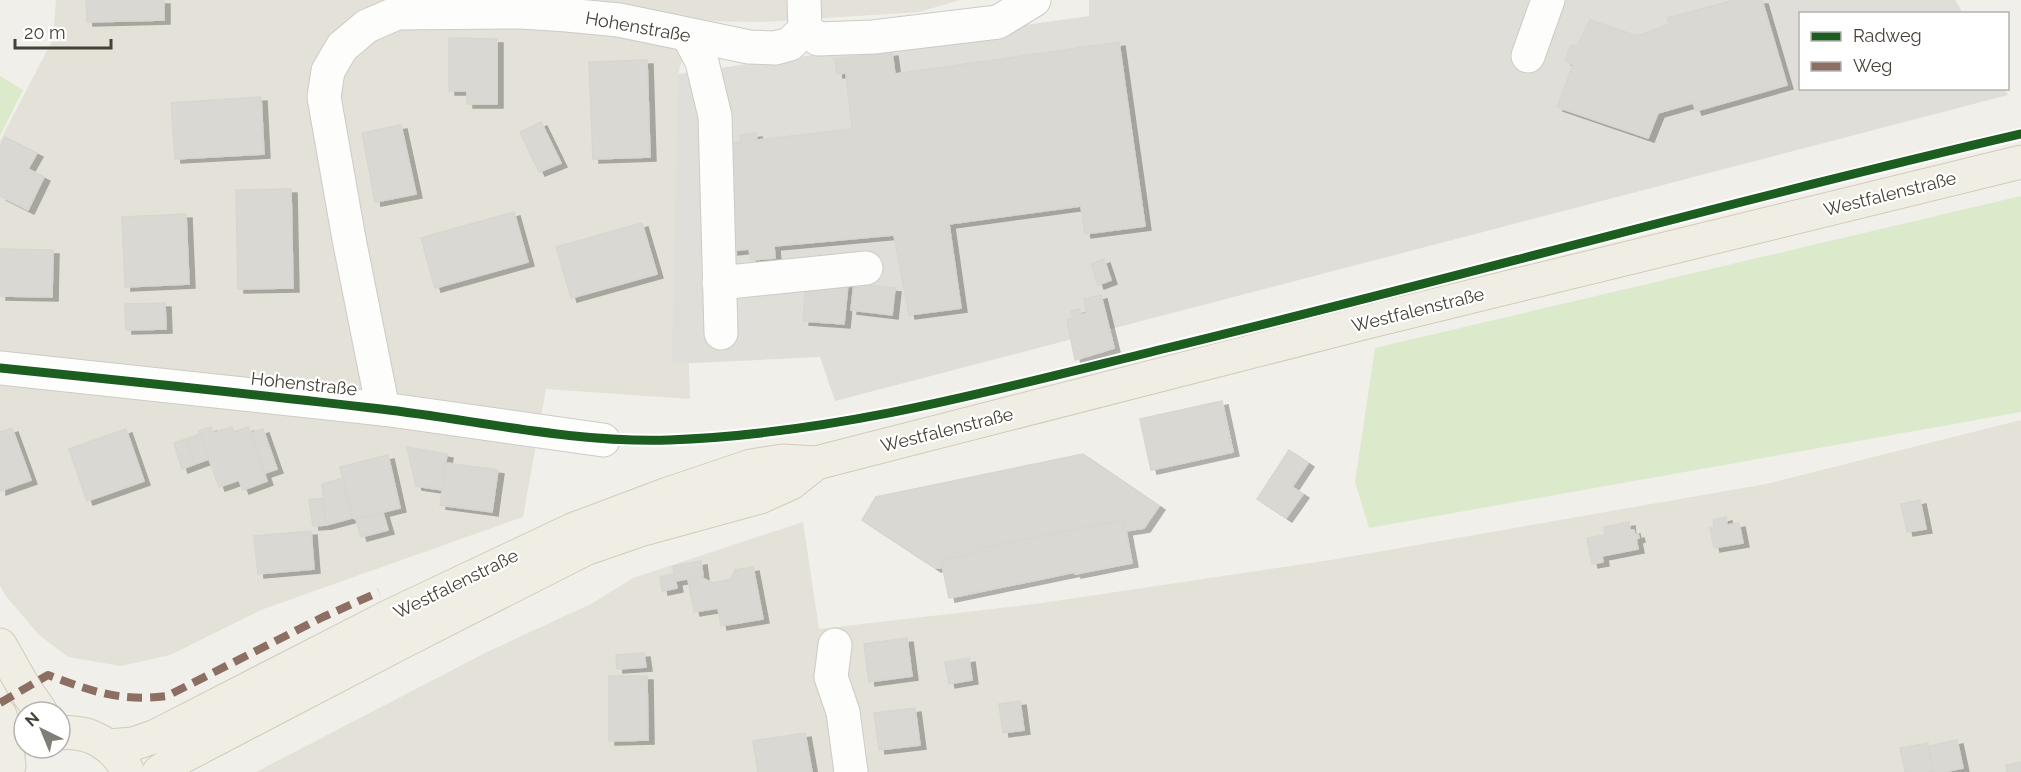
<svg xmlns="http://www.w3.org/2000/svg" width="2021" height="772" viewBox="0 0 2021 772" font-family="Raleway,sans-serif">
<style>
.residential{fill:#e3e1d8}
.industrial{fill:#e0ded8}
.green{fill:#dbeacb}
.building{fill:#d9d8d2;stroke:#d8d6d0;stroke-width:1.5;filter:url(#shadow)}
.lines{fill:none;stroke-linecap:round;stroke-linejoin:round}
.minor-casing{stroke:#cccbc6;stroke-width:35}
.major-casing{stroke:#d1ccb8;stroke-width:35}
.minor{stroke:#fdfdfc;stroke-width:33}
.major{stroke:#f0eee4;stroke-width:33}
.quiet{stroke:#8d6e63;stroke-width:8;stroke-dasharray:15 8;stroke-linecap:butt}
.cycleway-casing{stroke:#fff;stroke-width:13}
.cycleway{stroke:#1b5e20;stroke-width:9}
.labels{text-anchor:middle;stroke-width:4.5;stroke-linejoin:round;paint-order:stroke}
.street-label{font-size:18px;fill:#454136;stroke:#fff}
</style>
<defs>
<filter id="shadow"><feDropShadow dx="6" dy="4" stdDeviation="0" flood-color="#0004"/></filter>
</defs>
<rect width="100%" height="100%" fill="#f0efea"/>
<g class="residential">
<polygon points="56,0 960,0 919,12 764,22 693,21 678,74 690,399 546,389 523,517 261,610 170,655 121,666 68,657 38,634 6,596 0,586 0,141 53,39"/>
<polygon points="2021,420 2021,772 256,772 487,652 591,604 633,578 803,522 819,629 1035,604 1331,560 1766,484"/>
</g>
<polygon class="industrial" points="1089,0 1955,0 1963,13 1800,14 1800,88 2004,88 2008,95 835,401 820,357 672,364 678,74 1089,16"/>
<g class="green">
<polygon points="0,76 23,90 0,136"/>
<polygon points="2021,196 2021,412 1369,528 1355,482 1375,348"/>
</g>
<g class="building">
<polygon points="86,0 164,0 164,20 87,22"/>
<polygon points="1735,0 1762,0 1787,85 1696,111 1693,103 1658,113 1648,138 1557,107 1573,65 1565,61 1571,45 1577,46 1590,20 1637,36 1670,24 1667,18"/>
<polygon points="449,38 497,39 497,104 467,104 467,91 449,91"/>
<polygon points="1119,42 1145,226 1085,234 1081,206 949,224 961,308 909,315 894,235 774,246 775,258 751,260 749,249 732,251 719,144 741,142 740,135 756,133 757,140 852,129 846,73 837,74 835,59 892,52 895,74"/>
<polygon points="647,60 650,157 593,159 589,62"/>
<polygon points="261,97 264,154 175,159 171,103"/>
<polygon points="541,122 561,163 539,172 520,132"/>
<polygon points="401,125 416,194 375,202 362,133"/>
<polygon points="5,137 37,153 28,169 44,177 28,210 0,196 0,147"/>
<polygon points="291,189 293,288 238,289 236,190"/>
<polygon points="514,212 528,262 435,288 421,238"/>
<polygon points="186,214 189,284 125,287 122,217"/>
<polygon points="642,223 657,274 571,298 556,247"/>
<polygon points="0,249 53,250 52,297 0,296"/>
<polygon points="1104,259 1111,280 1098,285 1091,264"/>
<polygon points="806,282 848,284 844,324 803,321"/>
<polygon points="854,284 895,288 892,315 851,310"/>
<polygon points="1101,295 1114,348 1075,360 1067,320 1073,318 1071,311 1079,309 1081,315 1087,313 1084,299"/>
<polygon points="165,303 166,329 126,330 125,304"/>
<polygon points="1222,401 1233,452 1151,470 1140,419"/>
<polygon points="211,427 213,433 232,427 234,432 248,427 267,481 243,490 239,480 219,487 199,431"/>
<polygon points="12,428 31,480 0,491 0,432"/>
<polygon points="126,429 144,481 87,501 69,449"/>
<polygon points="263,429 277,469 265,473 250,433"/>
<polygon points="200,434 209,459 195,464 186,439"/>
<polygon points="186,439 195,464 182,469 174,443"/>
<polygon points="407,447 447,454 442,490 416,486"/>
<polygon points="1289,450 1308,463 1292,487 1303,494 1286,518 1257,499"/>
<polygon points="1083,454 1159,506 1144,528 1126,531 1124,520 978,549 979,553 941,560 943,568 935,568 862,520 876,497"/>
<polygon points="388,455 400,508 356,519 352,518 340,467"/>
<polygon points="446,463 498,470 492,512 440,505"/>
<polygon points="343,478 352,518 326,525 322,484"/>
<polygon points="323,498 326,525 313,526 309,500"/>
<polygon points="1920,500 1926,529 1907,532 1901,504"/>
<polygon points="383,513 388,530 361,537 356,519"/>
<polygon points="1726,517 1727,525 1739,523 1743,543 1714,548 1710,528 1714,528 1713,520"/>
<polygon points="1124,520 1132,563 1075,574 1075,572 949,598 941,560 979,553 978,549"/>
<polygon points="1629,522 1630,530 1634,530 1635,535 1638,534 1639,538 1636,539 1638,549 1602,556 1603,562 1592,564 1587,538 1605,535 1604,527"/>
<polygon points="311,531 314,569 258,574 254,536"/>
<polygon points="701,561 703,576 675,581 673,566"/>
<polygon points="753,567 763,619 721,626 718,608 694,612 688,579 700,577 713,583 731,579 735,570"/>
<polygon points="674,574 677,588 662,591 660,577"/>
<polygon points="907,638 912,676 869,682 864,644"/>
<polygon points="644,653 646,667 617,669 616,655"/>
<polygon points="969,658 972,680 949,684 945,662"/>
<polygon points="609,676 647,676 648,740 609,741"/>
<polygon points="1020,701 1024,730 1003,733 999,704"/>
<polygon points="915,708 920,745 879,750 874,713"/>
<polygon points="805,733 812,772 758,772 753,741"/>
<polygon points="1957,740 1963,768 1944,772 1933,772 1929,746"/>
<polygon points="1928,743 1933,771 1905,772 1900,748"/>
<polygon points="2021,762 2021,772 2007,772 2006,765"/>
</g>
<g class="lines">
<defs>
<g id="minor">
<polyline points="804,0 805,29"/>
<polyline points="805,29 818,39 873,37 998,22 1034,0"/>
<polyline points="688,35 702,62 715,116 721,333"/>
<polyline points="1528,56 1548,0"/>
<polyline points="719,283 866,268"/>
<polyline points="0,368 383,409 603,440"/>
<polyline points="383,409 349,239 324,97 328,71 342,47 367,26 397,13 521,12 567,15 619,20 749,47 775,48 790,44 805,29"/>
<polyline points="835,645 831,677 843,712 851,772"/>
</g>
<g id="major">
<polyline points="0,645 25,689 41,712"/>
<polyline points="0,715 6,739 9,766"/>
<path d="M60,733C90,730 115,745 128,772"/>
<polyline points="109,746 133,744 156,736 390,616 572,530 668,494 751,466 783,461 816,463 1367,322 2021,162"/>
<polyline points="159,772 174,761 402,642 585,549 643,529 760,497 791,483 816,463"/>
</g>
</defs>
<use href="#minor" class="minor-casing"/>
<use href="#major" class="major-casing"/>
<use href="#minor" class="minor"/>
<use href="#major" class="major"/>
<path class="quiet" d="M0,703L48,675C91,691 120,702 167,696L323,617L379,592"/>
<defs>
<path id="cycleway" d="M0,368C127,381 254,394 381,409C476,420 572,443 669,440C838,434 1003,388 1167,348C1452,279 1735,200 2021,134"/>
</defs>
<use href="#cycleway" class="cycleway-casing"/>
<use href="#cycleway" class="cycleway"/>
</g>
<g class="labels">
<g class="street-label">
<text transform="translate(638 27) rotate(10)" y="6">Hohenstraße</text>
<text transform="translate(1890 194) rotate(-14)" y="6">Westfalenstraße</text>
<text transform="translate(1418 310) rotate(-14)" y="6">Westfalenstraße</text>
<text transform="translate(304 384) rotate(6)" y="6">Hohenstraße</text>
<text transform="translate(947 430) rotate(-14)" y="6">Westfalenstraße</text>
<text transform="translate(456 584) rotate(-26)" y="6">Westfalenstraße</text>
</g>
</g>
<rect x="1799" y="12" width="210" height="78" fill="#ffffff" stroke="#b5b3af" stroke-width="1.5"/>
<rect x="1811" y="32" width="30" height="9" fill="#1b5e20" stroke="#b5b3af" stroke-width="1.5"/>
<text x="1853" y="42" font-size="18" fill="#454136">Radweg</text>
<rect x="1811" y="62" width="30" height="9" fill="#8d6e63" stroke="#b5b3af" stroke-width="1.5"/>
<text x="1853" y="72" font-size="18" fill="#454136">Weg</text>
<g transform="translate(42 730) rotate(317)"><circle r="28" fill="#ffffff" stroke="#b5b3af" stroke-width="1.5"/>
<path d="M0-4.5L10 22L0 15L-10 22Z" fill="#817e75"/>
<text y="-9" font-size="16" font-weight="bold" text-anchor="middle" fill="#454136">N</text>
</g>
<path d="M15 39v9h96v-9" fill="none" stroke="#454136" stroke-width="3"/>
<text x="24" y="39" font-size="18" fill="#454136" stroke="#ffffff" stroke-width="4.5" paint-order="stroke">20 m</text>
</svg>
